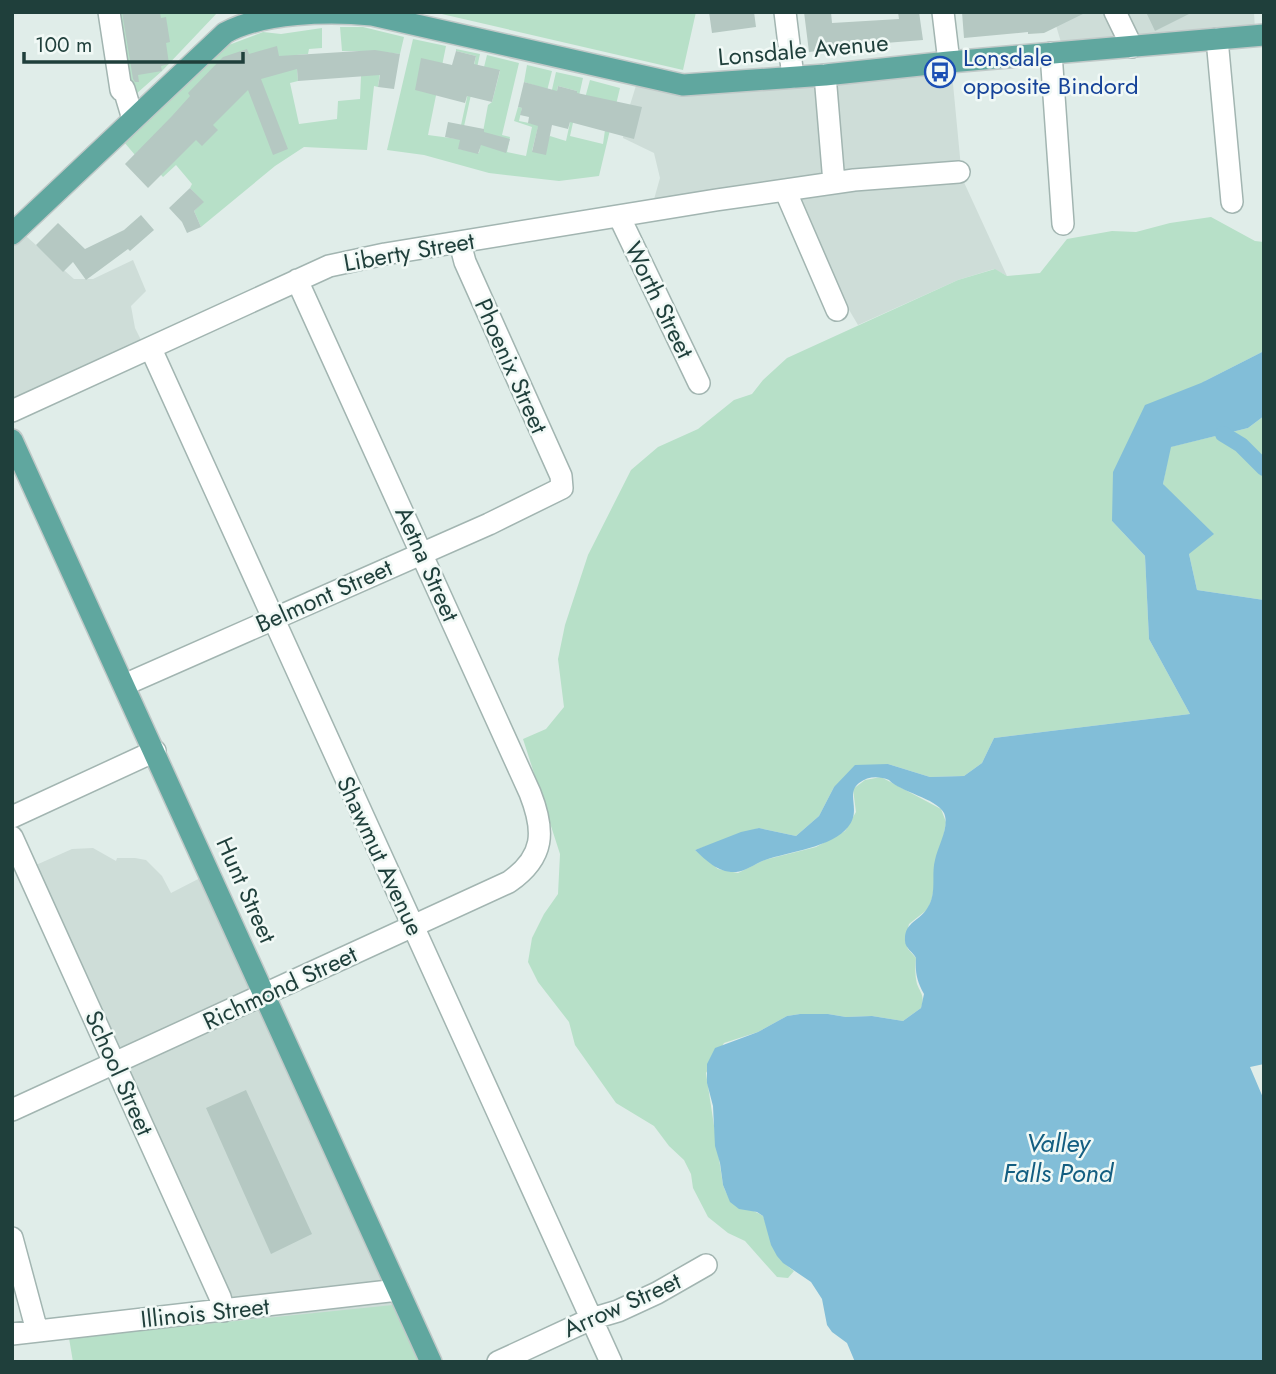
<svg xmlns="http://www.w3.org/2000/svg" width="1276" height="1374" viewBox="0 0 1276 1374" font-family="Jost,sans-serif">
  <rect width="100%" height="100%" fill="#e0ede9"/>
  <path fill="#ceddd8" d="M1052 12H1254L1255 30 1063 49Z
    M951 63 962 178 1007 276 994 269 958 280 858 325 780 193 651 210 660 178 654 153 623 138 625 121 639 76Z
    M17 228 74 279H93L133 260 146 291 131 306 135 328 143 344 12 404V232Z
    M93 848 116 861 117 858H135L146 860 162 876 171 893 206 875 428 1362H83L81 1326 219 1306 27 869 72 849Z"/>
  <path fill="#b7e0c8" d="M112 12H218L162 71 127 102Z
    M433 12H696L683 70Z
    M340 27H363L404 37 400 54 383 52 378 87 374 86 367 150 304 147 275 166 201 227 194 211 203 202 190 188 192 184 176 165 163 177 138 151 135 155 124 142 226 46 263 32 281 34 322 28V48L309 49 308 54 296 55 298 81 290 83 299 124 337 119 338 101 360 99 361 76 368 51H342Z
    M413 39 446 46 428 135 458 139 476 56 456 51V49L480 54 459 149 479 153 488 105 492 102 500 71 484 67 487 55 519 63 502 135 510 137 507 152 526 156 532 127 514 121 518 107 522 108 519 121 534 124 543 88 524 82 527 65 552 71 532 151 550 136 566 141 577 91 558 86 551 116H546L556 72 583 78 570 136 603 144 605 130 582 109 590 80 620 88 599 176 559 181 489 173 424 155 387 150Z
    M1211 217 1255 241 1264 242V351L1205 381 1112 521 1145 556 1149 639 1190 714 994 738 982 763 964 776 930 777 888 764 834 787 819 816 796 836 759 828 695 850 718 869 738 873 764 860 816 847 845 831 856 812 853 789 865 780 881 777 941 809 946 822 932 898 928 909 909 924 905 940 908 949 916 958C915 967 915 976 917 984 921 994 925 996 921 1008L903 1021 872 1016 846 1017 828 1014H800L787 1016 758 1032 724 1043 706 1073 723 1185C734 1215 742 1202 763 1216 773 1242 769 1253 794 1271L788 1278 777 1277 745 1241 728 1233 708 1217 693 1188 691 1174 684 1160 669 1146 654 1126 616 1103 575 1045 569 1022 538 982 528 962 532 938 544 914 558 894 560 854 523 739 546 729 564 707 558 659 565 625 588 555 631 470 658 447 698 429 734 400 752 394 763 380 787 358 958 280 995 269 1007 276 1040 273 1067 239 1112 231 1136 232 1170 223Z
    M1264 416V600L1197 590 1189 554 1163 484 1170 447 1248 428Z
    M393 1305 419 1362H73L69 1338Z"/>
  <path fill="#82bed8" d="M1264 351V416L1248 428 1171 447 1163 484 1214 534 1189 554 1197 590 1264 600V1064L1250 1067 1264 1100V1362H855L847 1343 832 1332 827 1325 822 1299 811 1282 783 1263 777 1256 771 1245 763 1216 757 1212 739 1209 730 1202 723 1185 720 1163 715 1146 713 1106 707 1083V1064L715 1048 758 1032 787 1016 800 1014H828L846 1017 872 1016 903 1021 921 1008 924 994C917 981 915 973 916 958 913 952 905 948 905 941 904 921 920 922 928 907 937 892 931 875 935 860 938 846 950 826 944 813 936 798 900 792 889 780 879 776 868 776 859 783 845 794 862 810 848 827 833 847 788 852 765 860 756 863 745 872 736 872 718 873 707 861 695 850L741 832 759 828 796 836 819 816 834 787 855 765 888 764 930 777 964 776 982 763 994 738 1190 714 1149 639 1145 556 1112 521 1113 472 1145 405 1201 383Z"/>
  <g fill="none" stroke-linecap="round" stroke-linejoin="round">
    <path stroke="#82bed8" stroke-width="16" d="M1223 434 1241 445 1264 468"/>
  </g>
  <path fill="#b5c8c2" d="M122 12H160L161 18 166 17 170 42 166 43 169 64 161 66 162 71 138 75 139 82H135L133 79Z
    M709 12H754L756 27 712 33Z
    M804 12H831L832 23 899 19 898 12H919L923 40 835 47V49L809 52Z
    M962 12H1087L1044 33 1028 34V32L964 38Z
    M1146 12H1193L1155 31Z
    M277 46 279 56 375 50 400 54 394 89 378 87 380 75 298 81 297 69 261 79 288 149 273 155 248 90 213 125 218 130 202 146 196 140 148 188 125 164 172 116 190 96 188 93 223 57 247 49 249 54Z
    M456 51 476 56 474 64 500 70 492 102 467 96 465 103 415 90 421 58 452 65Z
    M524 82 557 91 558 86 577 91V93L642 107 634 139 570 122 568 129 552 125 546 155 532 152 538 126 528 123 529 117 520 115 522 108 518 107Z
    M448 122 484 129V132L510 139 506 153 481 145 478 154 458 149 460 140 445 137Z
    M190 188 204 202 194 211 201 227 187 233 182 222 169 208Z
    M141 215 154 230 130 251 128 249 86 280 73 262 63 272 36 245 58 223 85 249 124 230Z
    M246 1090 312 1234 271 1254 206 1108Z"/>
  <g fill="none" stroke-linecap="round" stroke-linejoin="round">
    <g stroke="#a2b5b1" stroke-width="24">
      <path id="minor" d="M109 12 121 90 124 89 133 119
        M785 12 793 77
        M943 12 949 62
        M1115 12 1132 47
        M1217 39 1232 202
        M1051 53 1063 224
        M825 75 834 183
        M785 190 837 310
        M619 216 699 383
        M151 349 611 1362
        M12 411 329 266 385 254 716 200 854 180 959 172
        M124 685 489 524 562 488 561 476 465 262 460 243
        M12 817 155 751
        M12 837 220 1297 224 1311
        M12 1110 509 882C545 857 545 831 530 793L297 280
        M12 1238 37 1331
        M12 1334 398 1290
        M498 1362 591 1319 618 1311 657 1293 706 1265"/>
    </g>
    <g stroke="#c0c9c8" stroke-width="24">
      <path id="major" d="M12 234 225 33C263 12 329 11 372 15L683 85 825 75 949 62 1264 35
        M12 440 431 1362"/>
    </g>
    <use href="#minor" stroke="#fff" stroke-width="21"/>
    <use href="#major" stroke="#60a79f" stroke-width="21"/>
  </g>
  <defs>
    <g id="bus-ring" transform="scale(1.575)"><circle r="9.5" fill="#f1f9f6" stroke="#1a4fb4" stroke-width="1.5"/><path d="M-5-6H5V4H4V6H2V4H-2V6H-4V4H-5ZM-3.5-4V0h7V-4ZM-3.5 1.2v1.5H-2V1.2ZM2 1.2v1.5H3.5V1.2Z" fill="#1a4fb4"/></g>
  </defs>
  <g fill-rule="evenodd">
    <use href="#bus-ring" x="940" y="72"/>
  </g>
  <g text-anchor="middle" stroke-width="5" stroke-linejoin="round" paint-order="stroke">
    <g font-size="24" fill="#1f3f3b" stroke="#f1f9f6">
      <text transform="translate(803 50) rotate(-5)" y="8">Lonsdale Avenue</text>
      <text transform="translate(409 252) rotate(-10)" y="8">Liberty Street</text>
      <text transform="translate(659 300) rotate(64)" y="8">Worth Street</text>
      <text transform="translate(511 366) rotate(66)" y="8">Phoenix Street</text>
      <text transform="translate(427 564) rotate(66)" y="8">Aetna Street</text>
      <text transform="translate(324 596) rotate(-24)" y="8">Belmont Street</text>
      <text transform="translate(380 856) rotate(65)" y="8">Shawmut Avenue</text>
      <text transform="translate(246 890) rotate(66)" y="8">Hunt Street</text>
      <text transform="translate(280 988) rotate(-25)" y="8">Richmond Street</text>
      <text transform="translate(119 1073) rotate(66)" y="8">School Street</text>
      <text transform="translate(622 1305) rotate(-24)" y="8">Arrow Street</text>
      <text transform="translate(205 1313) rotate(-6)" y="8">Illinois Street</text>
    </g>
    <g font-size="24" fill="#164399" stroke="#f1f9f6" text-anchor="start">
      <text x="963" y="66">Lonsdale<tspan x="963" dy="28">opposite Bindord</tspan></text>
    </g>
    <g font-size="26" font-style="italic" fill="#135e81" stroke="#f1f9f6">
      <text x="1058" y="1152">Valley<tspan x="1058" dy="30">Falls Pond</tspan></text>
    </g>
  </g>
  <rect width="1276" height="1374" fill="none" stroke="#1f3f3b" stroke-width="28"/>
  <path d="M24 52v10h219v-10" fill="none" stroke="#1f3f3b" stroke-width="3.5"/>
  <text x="35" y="52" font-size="21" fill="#1f3f3b" stroke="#f1f9f6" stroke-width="5" paint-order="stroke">100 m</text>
</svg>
